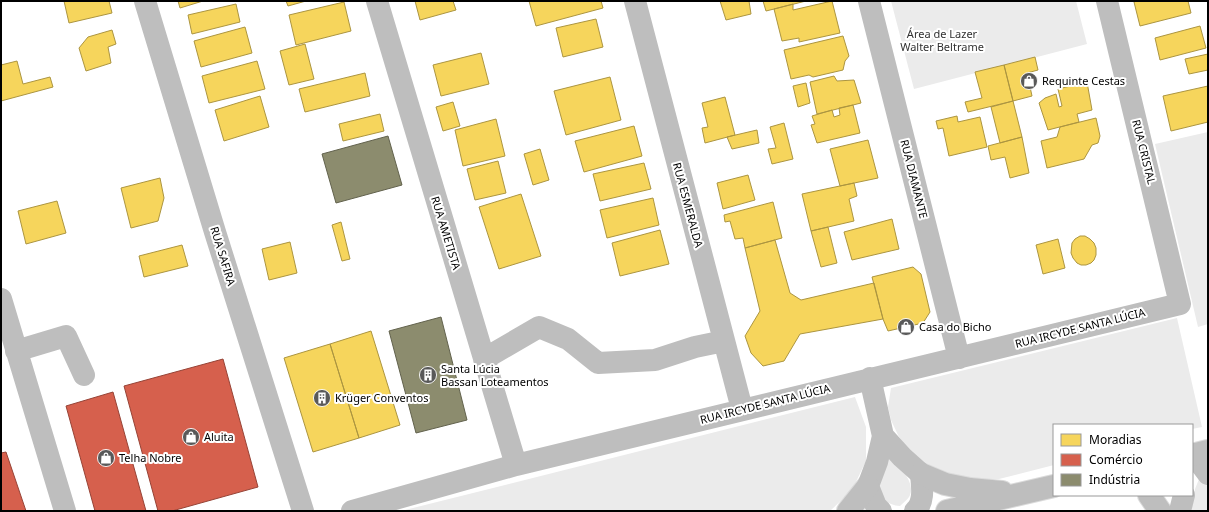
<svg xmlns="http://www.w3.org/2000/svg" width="1209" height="512" viewBox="0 0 1209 512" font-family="'Noto Sans',sans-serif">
  <rect width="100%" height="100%" fill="#fff"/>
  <path fill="#ebebeb" d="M891 1H1076L1087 44 914 89Z
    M1208 132V324L1198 327 1155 144Z
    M1177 318 1202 427 1192 429V425H1054V465L999 479 967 480 935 471 912 456 898 435 891 420 888 407 891 388Z
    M855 397 866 427V461L852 490 830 511H401Z
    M886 452C895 462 918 482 909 497 907 500 903 503 900 506 897 506 894 505 891 504 870 496 882 468 886 452Z
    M1199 479H1204L1208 488V511H1191L1195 489Z"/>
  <path fill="#f6d55c" stroke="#ac9540" d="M64 1H109L112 13 69 23Z
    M178 1H203L180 8Z
    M286 1H306L288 6Z
    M415 1H453L456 10 420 20Z
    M529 1H601L603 8 536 26Z
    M720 1H749L751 14 726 20Z
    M763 1H806L766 11Z
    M832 1 840 33 799 42V38L782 41 774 9 793 4V10Z
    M1137 1H1188L1191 13 1140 26 1134 2Z
    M344 2 351 31 296 45 289 15Z
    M236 4 240 22 192 34 188 15Z
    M596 19 603 47 563 57 556 28Z
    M1200 26 1206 48 1160 60 1155 38Z
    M245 27 252 53 201 67 194 41Z
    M112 30 116 44 108 47 111 63 86 71 79 48 88 37Z
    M843 36 849 56 845 61 843 70 813 77 809 75 791 79 784 50Z
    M305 44 314 79 289 85 280 51Z
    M481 53 489 84 441 96 433 65Z
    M1208 54V70L1189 74 1185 59Z
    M1035 57 1038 70 1027 73 1032 96 1013 101 1004 65Z
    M17 61 23 84 50 77 53 87 1 101V65Z
    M257 61 265 89 209 103 202 76Z
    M1004 65 1013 101 968 112 965 102 982 98 975 72Z
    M365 73 370 96 305 112 299 89Z
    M834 76 837 81 854 80 861 103 817 114 810 82Z
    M610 77 621 120 566 135 554 91Z
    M1087 82 1092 110 1077 114 1079 122 1048 130 1039 103 1045 98 1056 94 1059 107 1062 106 1058 89Z
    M806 83 810 103 798 107 793 86Z
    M1208 86V122L1171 131 1163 96Z
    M260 96 269 127 224 141 215 110Z
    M725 97 735 135 705 143 702 128 708 127 702 103Z
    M1013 101 1022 137 1000 143 991 107Z
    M453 102 460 126 443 131 436 107Z
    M853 105 860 133 817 143 811 125 815 124 812 116 832 110 834 117 840 115 839 108Z
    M380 114 384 131 343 141 339 124Z
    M957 116 958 122 980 117 987 147 949 156 943 128 938 129 936 121Z
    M1096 118 1100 136 1098 143 1092 145 1084 159 1047 168 1041 141 1057 137 1060 127Z
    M496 119 505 156 463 166 455 130Z
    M784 123 793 159 772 164 768 149 776 148 770 127Z
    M634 126 642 156 584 172 575 141Z
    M757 130 759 143 732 149 727 137Z
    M1022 137 1029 173 1010 178 1005 157 991 160 988 146Z
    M868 140 878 178 840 186 830 149Z
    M540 149 549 180 533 185 524 154Z
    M498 161 506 193 475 200 467 169Z
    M644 163 651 189 600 201 593 174Z
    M748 175 755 200 723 209 717 183Z
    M160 178 164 198 158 221 131 228 121 188Z
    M854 183 857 196 849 199 854 221 811 231 802 194Z
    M521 194 541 256 499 269 479 207Z
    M653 198 659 225 607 238 600 210Z
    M57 201 66 233 26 244 18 211Z
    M773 202 782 238 745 248 743 238 735 239 730 221 725 222 724 215Z
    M892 219 899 249 852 260 844 232Z
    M341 222 350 259 342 261 332 225Z
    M828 227 837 263 821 267 811 231Z
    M660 230 669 264 620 276 612 243Z
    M1080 236H1085L1090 239 1094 243 1096 248V255L1094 260 1091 263 1086 265H1081L1077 263 1073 258 1071 253 1072 243 1075 239Z
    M1058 239 1065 268 1043 274 1036 245Z
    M775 240 790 293 801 300 874 283 883 319 800 334 784 361 763 366 751 353 745 336 760 311 745 248Z
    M290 242 297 273 269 280 262 249Z
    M182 245 188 266 144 277 139 256Z
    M913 267 921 274 930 312 923 323 888 331 883 319 872 277Z
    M371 331 400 425 359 438 330 344Z
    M330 344 359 438 313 452 284 358Z"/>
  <path fill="#d6604d" stroke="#964336" d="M223 359 258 487 172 511H158L124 386Z
    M113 392 146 511H95L66 406Z
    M6 452 26 511H1V453Z"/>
  <path fill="#8c8c6e" stroke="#62624d" d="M388 136 402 185 336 203 322 154Z
    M441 317 467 420 416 433 389 331Z"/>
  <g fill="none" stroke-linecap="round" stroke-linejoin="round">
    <g stroke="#dbdbdb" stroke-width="24">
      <path id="highway" d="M1192 455 1208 451
        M921 474 945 484 970 489 1002 492
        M1149 495 1160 511
        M848 511 868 486
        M947 511 1054 486"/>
    </g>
    <path stroke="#bebebe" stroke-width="22" d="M145 1 215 232 303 511
      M377 1 516 465
      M635 1 742 409
      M869 1 959 358
      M1 299 65 511
      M16 351 66 336 84 375
      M484 359 539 327 568 339 598 363 655 360 695 347 724 341
      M870 378 883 436 877 462 868 486 876 506 881 511
      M883 436 902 457 921 474C922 486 925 502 915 511
      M1193 454 1208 474
      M352 511 516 465 1180 304 1107 1
      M1180 511 1184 495"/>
    <use href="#highway" stroke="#bebebe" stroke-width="22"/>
  </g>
  <defs>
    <g id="shop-disc" transform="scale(0.9)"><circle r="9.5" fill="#595959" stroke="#fff"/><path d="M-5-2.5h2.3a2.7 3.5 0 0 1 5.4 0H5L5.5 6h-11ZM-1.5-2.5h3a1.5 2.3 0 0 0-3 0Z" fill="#fff"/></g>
    <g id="building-disc" transform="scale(0.9)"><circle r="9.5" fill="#595959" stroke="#fff"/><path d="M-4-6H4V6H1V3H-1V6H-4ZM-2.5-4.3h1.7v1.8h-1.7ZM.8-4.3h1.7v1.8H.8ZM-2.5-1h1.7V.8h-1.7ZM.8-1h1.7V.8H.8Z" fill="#fff"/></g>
  </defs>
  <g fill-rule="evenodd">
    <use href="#shop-disc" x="1029" y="81"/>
    <use href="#shop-disc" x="906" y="327"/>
    <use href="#building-disc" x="428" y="375"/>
    <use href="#building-disc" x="322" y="398"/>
    <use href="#shop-disc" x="191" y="437"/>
    <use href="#shop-disc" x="106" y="458"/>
  </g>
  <g text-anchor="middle" stroke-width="4" stroke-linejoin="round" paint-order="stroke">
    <g font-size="11" fill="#313131" stroke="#fff">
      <text x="942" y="38">Área de Lazer<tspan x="942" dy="13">Walter Beltrame</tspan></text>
    </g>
    <g font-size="11" fill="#000" stroke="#fff" text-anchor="start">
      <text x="1042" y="85">Requinte Cestas</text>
      <text x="919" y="331">Casa do Bicho</text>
      <text x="441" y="373">Santa Lúcia<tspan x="441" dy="13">Bassan Loteamentos</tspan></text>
      <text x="335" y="402">Krüger Conventos</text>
      <text x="204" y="441">Aluita</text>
      <text x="119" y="462">Telha Nobre</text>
    </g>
    <g font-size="11" fill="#000" stroke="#fff">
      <text transform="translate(1144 152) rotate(76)" y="4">RUA CRISTAL</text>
      <text transform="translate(914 179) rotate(76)" y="4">RUA DIAMANTE</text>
      <text transform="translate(688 205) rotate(75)" y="4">RUA ESMERALDA</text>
      <text transform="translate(446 233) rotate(73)" y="4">RUA AMETISTA</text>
      <text transform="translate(223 256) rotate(73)" y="4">RUA SAFIRA</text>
      <text transform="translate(1080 328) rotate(-14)" y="4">RUA IRCYDE SANTA LÚCIA</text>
      <text transform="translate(765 404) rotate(-14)" y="4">RUA IRCYDE SANTA LÚCIA</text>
    </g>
  </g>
  <rect width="1209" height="512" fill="none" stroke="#000000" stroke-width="4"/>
  <rect x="1053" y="424" width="140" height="72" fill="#ffffff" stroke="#999999"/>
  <rect x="1061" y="434" width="20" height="12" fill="#f6d55c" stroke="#999999"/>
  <text x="1089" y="444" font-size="12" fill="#000000">Moradias</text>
  <rect x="1061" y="454" width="20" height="12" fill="#d6604d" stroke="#999999"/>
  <text x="1089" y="464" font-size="12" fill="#000000">Comércio</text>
  <rect x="1061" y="474" width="20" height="12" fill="#8c8c6e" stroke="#999999"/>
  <text x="1089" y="484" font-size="12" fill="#000000">Indústria</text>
</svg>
